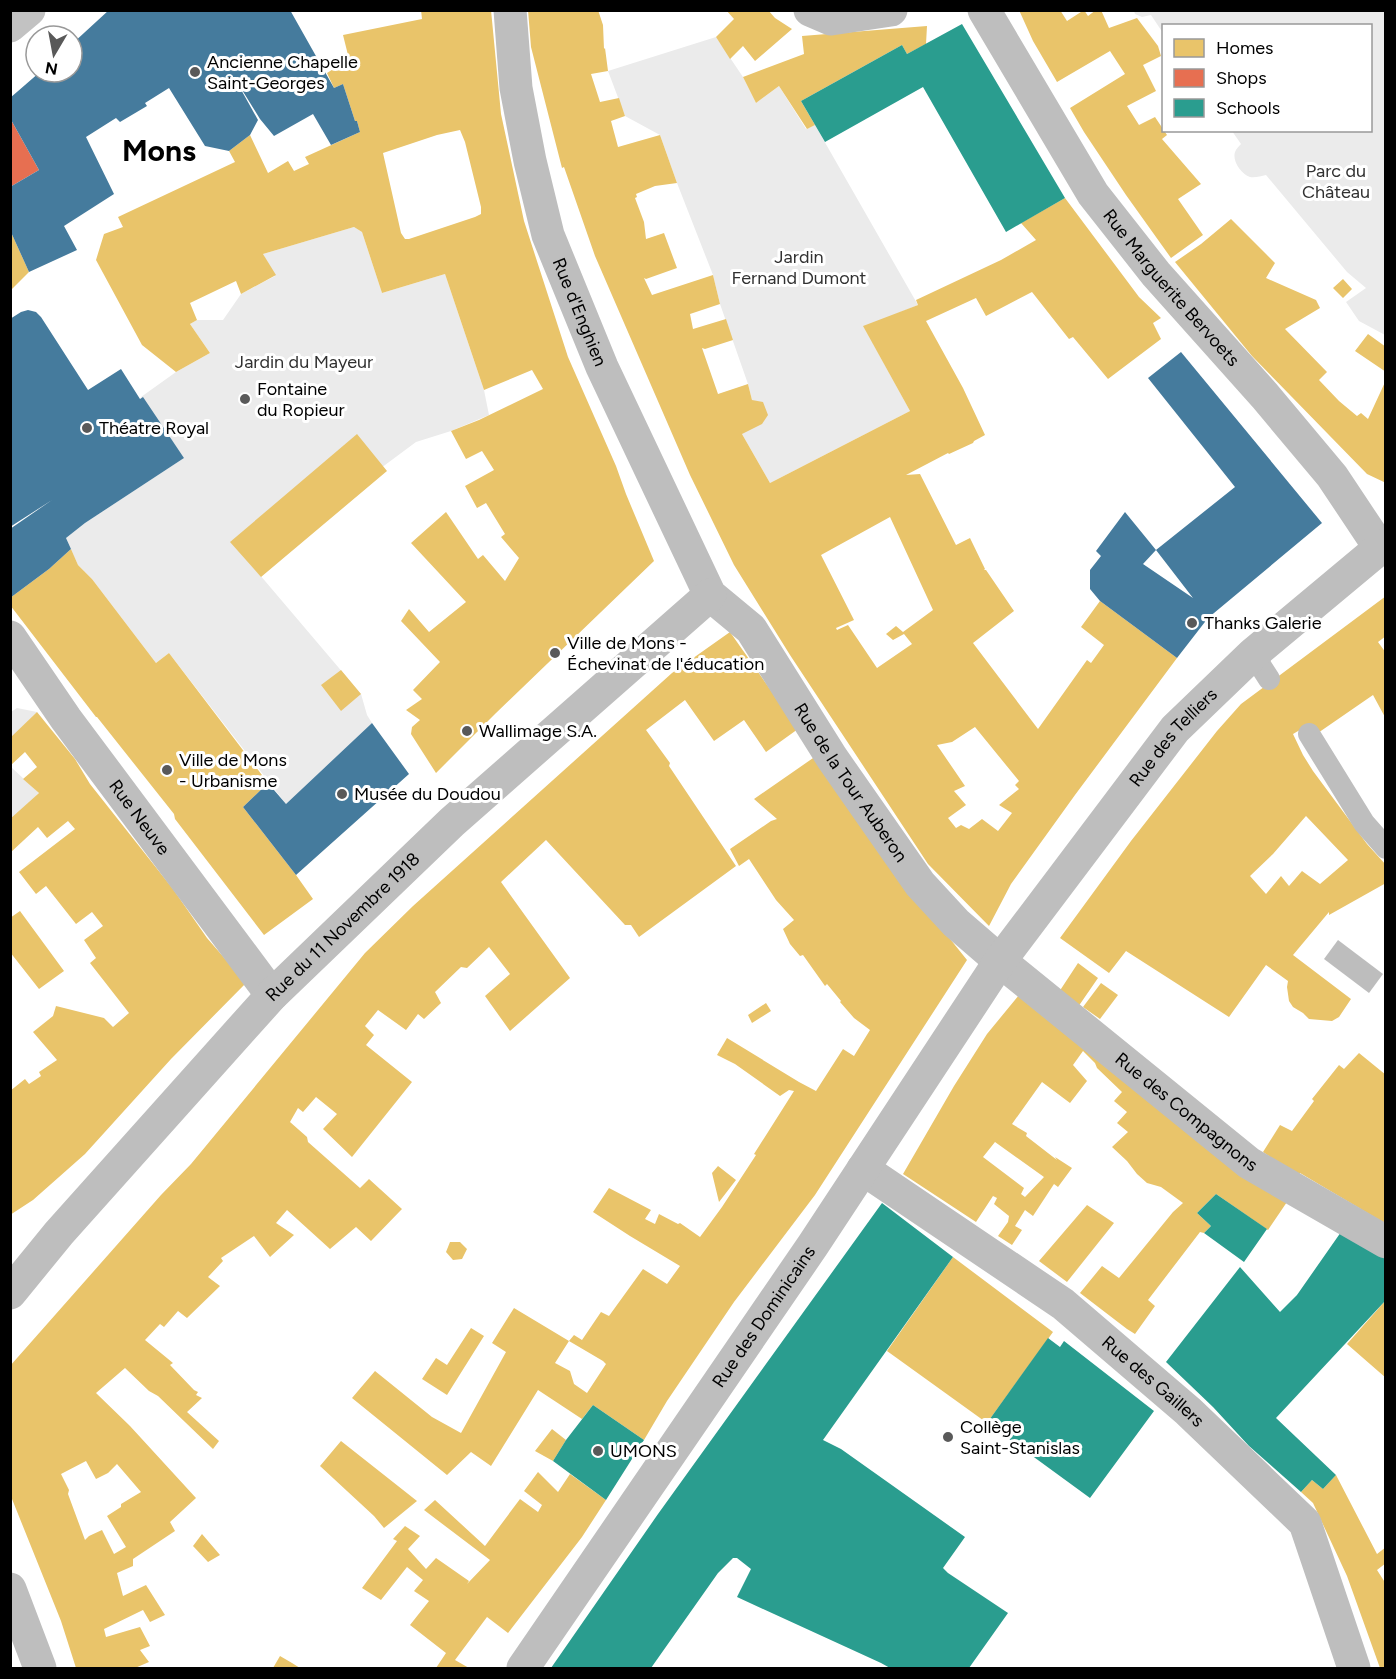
<svg xmlns="http://www.w3.org/2000/svg" width="1396" height="1679" viewBox="0 0 1396 1679" font-family="Figtree,sans-serif">
  <rect width="100%" height="100%" fill="#fff"/>
  <path fill="#ebebeb" d="M1134 11H1385V335L1359 321 1346 302 1366 288 1347 272 1266 175C1261 176 1255 178 1250 177 1241 174 1232 161 1235 152 1236 149 1239 146 1241 144L1232 131 1370 130V26H1164L1163 33 1151 15 1142 17 1135 14Z
    M716 37 743 77 756 103 779 86 806 129 815 125 918 305 864 327 910 411 770 483 742 434 752 400 748 384 720 304 713 275 677 183 660 135 625 116 608 71Z
    M354 227 362 232 382 293 445 274 484 390 489 415 451 431 416 442 381 468 231 541 361 694 367 715 372 723 286 804 169 653 156 663 92 579 78 565 66 538 85 523 184 458 141 397 176 372 210 353 190 324 197 320H223L241 294 275 276 263 254Z
    M17 708 37 712 11 738V712Z
    M11 767 39 793 11 819Z"/>
  <path fill="#bdbdbd" d="M1338 940 1383 974 1369 993 1324 959Z"/>
  <path fill="#e9c46a" fill-rule="evenodd" d="M421 10H491L501 114 524 221 568 357 616 466 626 494 654 561 496 713 436 773 411 734 412 727 420 720 406 710 422 699 413 690 440 662 401 621 409 609 429 632 466 602 411 543 446 512 478 559 483 555 505 581 519 558 501 537 505 534 486 503 477 508 465 486 494 470 482 451 466 459 451 431 479 420 543 389 532 370 484 390 445 274 382 293 362 232 354 227 263 254 276 275 241 294 236 281 190 303 197 320 190 324 210 353 176 372 142 345 96 260 104 234 123 227 118 217 235 162 229 151 250 135 268 173 288 161 294 171 309 164 305 157 360 132 357 121H355L343 84 334 88 327 73 349 59 343 35 422 19ZM460 130 465 142 481 207V214L475 217 409 239H405L401 233 383 153 437 135Z
    M528 10H598L603 25 604 49 605 48 608 71 591 74 600 102 619 98 625 116 611 121 618 147 660 135 677 183 655 186 636 194 637 197 635 198 644 222 646 239 664 233 677 268 646 279 644 278 652 295 713 275 720 304 690 314 693 329 726 319 733 340 705 349 702 348 718 394 748 384 752 400 763 402 768 415 762 424 742 434 770 483 910 411 863 326 918 305 916 300 1001 260 1036 240 1021 223 1065 198 1139 297 1161 318 1153 323 1161 339 1108 379 1073 337 1069 339 1032 292 986 316 976 298 926 321 963 388 985 435 974 441 973 443 949 454 948 453 906 475 920 474 956 545 970 538 985 569 984 570H986L1014 611 973 643 1038 729 1087 660 1091 663 1104 645 1081 627 1100 601 1177 658 1075 795 1011 884 989 926 928 864 790 655 734 565 690 475 595 256 564 167 562 168 531 47ZM890 517 933 610 903 632 896 626 886 634 893 640 904 634 912 644 877 668 848 625 837 630 836 628 854 620 821 555ZM975 727 1019 781 1015 785 1019 789 999 805 1012 813 998 831 982 819 969 829 961 825 956 828 948 818 966 805 954 791 965 786 937 745 952 742Z
    M726 10H768L775 18 792 29 755 61 743 46 730 59 716 37 734 19Z
    M1019 10H1060L1067 21 1084 10 1088 16 1096 10H1101L1109 28 1137 18 1158 46 1161 56 1143 65 1156 91 1127 106 1139 125 1155 117 1167 135 1162 139 1201 184 1178 199 1203 235 1171 258 1126 195 1084 132 1070 108 1125 74 1110 51 1057 82 1033 41Z
    M927 26 926 44 907 54 902 45 801 101 815 125 807 129 779 86 756 103 743 77 804 54 802 36Z
    M1231 219 1275 263 1266 278 1316 300 1320 308 1285 329 1327 372 1319 380 1339 401 1357 416 1361 413 1368 419 1386 380V483L1367 474 1252 356 1175 262 1201 244Z
    M10 230 29 272 10 291Z
    M1343 279 1352 289 1343 298 1333 288Z
    M1368 334 1386 347V372L1355 351Z
    M357 434 387 471 261 577 230 542Z
    M71 549 78 565 92 579 156 663 169 653 268 783 243 807 296 875 313 899 264 935 175 819 174 814 97 717H96L10 605V598L49 569Z
    M1386 596V636L1378 642 1386 653V719L1373 695 1315 735 1310 724 1293 734 1303 755 1313 771 1367 844 1386 865V883L1329 915V912L1293 955 1351 999 1339 1017 1332 1021 1309 1019 1303 1013 1293 1007 1289 1001 1287 987 1288 981 1266 965 1229 1017 1126 951 1109 973 1060 938 1131 841 1217 731 1241 704ZM1306 816 1348 860 1320 884 1302 871 1289 886 1281 876 1266 894 1250 876 1273 854Z
    M730 632 798 729 766 752 744 720 714 741 685 700 646 730 670 763 669 766 736 866 639 937 631 925H625L546 840 501 882 570 978 510 1031 485 996 510 974 489 947 467 968 461 967 435 992 441 1003 424 1019 418 1014 406 1030 378 1010 365 1026 364 1025 374 1035 366 1045 412 1082 352 1157 323 1129 337 1114 316 1097 303 1112 298 1108 290 1122 307 1137 308 1142 360 1188 369 1179 402 1209 371 1241 356 1227 330 1249 287 1210 276 1223 294 1235 270 1257 254 1236 221 1258 223 1261 208 1277 220 1286 187 1318 178 1311 164 1327 160 1324 145 1340 173 1363 170 1365 194 1390 198 1392 196 1395 202 1398 187 1412 219 1441 213 1449 158 1396 149 1391 125 1368 96 1393 130 1426 196 1498 170 1522 175 1531 133 1559V1566L117 1573 123 1596 146 1585 165 1615 150 1622 143 1610 104 1629 106 1637 140 1627 150 1646 140 1650 149 1662 135 1668H76L61 1621 10 1494V1366L161 1195 191 1164 365 953 413 906 672 673ZM86 1461 96 1479 108 1473 117 1464 141 1492 121 1504V1507L107 1516 126 1547 114 1554 102 1530 89 1536 85 1540 68 1494 69 1490 61 1474Z
    M341 670 361 694 341 711 321 685Z
    M37 712 75 759 90 784 173 889 207 938 246 983 171 1059 85 1154 33 1200 10 1215V1091L25 1079 29 1084 41 1076 39 1072 57 1060 33 1032 53 1016 56 1006 104 1018 113 1027 129 1013 90 963 96 958 84 940 103 926 92 912 76 924 46 886 36 894 19 872 75 829 68 821 47 838 38 827 10 853V819L39 793 23 779 37 767 25 752 10 766V738Z
    M816 756 922 904 967 960 815 1195 734 1302 667 1401 644 1440 593 1405 582 1419 538 1390 491 1466 471 1452 447 1475 352 1398 375 1371 432 1417 461 1433 506 1352 492 1343 514 1308 569 1341 555 1363 570 1371 574 1384 587 1393 606 1364 603 1361 569 1341 574 1335 582 1340 601 1312 609 1316 643 1269 667 1284 680 1266 630 1236 593 1212 609 1188 651 1210 645 1219 655 1224 659 1214 678 1224 680 1223 700 1237 722 1207 756 1155 754 1154 794 1091 789 1090 780 1096 735 1064 717 1055 727 1038 799 1082 816 1091 843 1049 854 1056 870 1030 854 1018 840 1002 841 1001 827 984 825 986 803 955 800 956 790 944 783 929 794 920 776 900 749 859 739 866 730 849 771 821 777 819 754 799Z
    M20 911 64 971 39 989 10 952V918Z
    M1078 963 1098 978 1078 1007 1059 992Z
    M1101 983 1118 995 1100 1019 1083 1007Z
    M1028 984 1289 1199 1268 1230 1216 1194 1197 1213 1211 1226 1204 1233 1200 1232 1148 1300 1155 1306 1135 1334 1127 1329 1080 1293 1102 1266 1119 1278 1173 1212 1183 1203 1161 1187 1147 1183 1137 1174 1127 1161 1112 1147 1128 1132 1117 1123 1127 1112 1114 1101 1122 1092 1097 1068 1095 1063 1083 1051 1073 1065 1087 1081 1070 1103 1042 1082 1012 1124 1027 1133 1026 1136 1057 1160 1055 1157 1072 1168 1058 1187 1054 1184 1033 1216 1025 1210 1015 1226 1022 1230 1012 1245 998 1236 1008 1222 1009 1216 994 1204 997 1198 993 1196 976 1222 903 1174 954 1086 987 1034ZM995 1142 1044 1177 1025 1197 1021 1194 1024 1188 983 1157Z
    M766 1003 771 1011 752 1023 748 1015Z
    M1359 1053 1386 1075V1224L1300 1173 1298 1176 1263 1152 1280 1125 1292 1131 1314 1101 1312 1099 1339 1065 1344 1069Z
    M718 1166 736 1180 719 1202 712 1173Z
    M1087 1205 1114 1223 1067 1282 1039 1261Z
    M450 1242H460L467 1249 462 1259 453 1260 446 1252Z
    M953 1257 1053 1332 987 1423 887 1351Z
    M1386 1300V1378L1347 1344Z
    M471 1328 484 1336 447 1395 422 1379 436 1358 447 1365Z
    M552 1429 566 1440 553 1461 535 1451Z
    M341 1441 417 1501 384 1528 374 1516 320 1466Z
    M538 1472 558 1492 570 1474 606 1500 582 1537 508 1633 487 1617 455 1660 469 1668H436L446 1653 410 1625 429 1601 414 1591 423 1580 407 1567 381 1600 362 1588 397 1541 393 1539 405 1526 420 1536 408 1549 426 1569 436 1558 469 1581 467 1584 490 1560 424 1510 435 1500 485 1546 520 1499 538 1512 542 1505 524 1491Z
    M1336 1475 1377 1554 1386 1547V1563L1377 1570 1386 1584V1668H1380L1347 1576 1313 1503 1301 1492 1312 1480 1323 1489Z
    M202 1534 220 1555 208 1562 193 1546Z
    M280 1656 292 1663 300 1668H273Z"/>
  <path fill="#e76f51" d="M10 118 39 170 10 187Z"/>
  <path fill="#2a9d8f" d="M962 24 1065 198 1006 232 923 87 825 142 801 101 902 45 907 54Z
    M1216 1194 1267 1229 1244 1262 1204 1233 1211 1226 1197 1213Z
    M882 1203 953 1257 823 1440 841 1449 965 1537 943 1568 948 1573 1008 1613 969 1668H890L881 1663 737 1597 751 1569 737 1558H733L718 1573 651 1668H551L658 1514Z
    M1341 1232 1386 1259V1300L1276 1418 1336 1475 1323 1489 1312 1480 1301 1492 1249 1446 1213 1407 1166 1362 1240 1267 1280 1312 1297 1295Z
    M1048 1338 1060 1347 1064 1341 1154 1411 1090 1498 987 1423Z
    M593 1405 644 1440 606 1500 553 1461 566 1440Z"/>
  <path fill="#457b9d" d="M109 10H290L334 88 343 84 355 121H357L360 132 331 145 313 114 274 136 260 119 234 77 258 120 250 135 229 151 205 146 169 88 145 103 147 106 120 122 116 118 86 137 114 194 64 226 77 250 29 272 10 230V187L39 170 10 118V98L40 72H72V44Z
    M28 310 36 312 41 317 88 390 121 369 140 399 143 397 184 458 85 523 66 538 71 549 49 569 10 598V529L52 500 10 527V319L21 312Z
    M1181 352 1322 523 1208 618 1177 658 1100 601 1090 589V570L1101 556 1096 551 1125 512 1156 550 1143 564 1193 598 1156 550 1235 487 1148 378Z
    M372 723 409 774 296 875 243 807 268 783 286 804Z"/>
  <g fill="none" stroke-linecap="round" stroke-linejoin="round">
    <path stroke="#bebebe" stroke-width="22" d="M1253 654 1269 679
      M1309 734 1364 823 1386 848"/>
    <g stroke="#bebebe" stroke-width="33">
      <path id="s1" d="M510 10 516 88 530 161 548 235 602 367 710 595 751 629 832 758 920 884 956 923 1000 961 1249 1163 1386 1242"/>
      <path d="M810 10 831 19 891 10"/>
      <path id="s2" d="M984 10 1093 194 1156 274 1265 396 1332 476 1380 548"/>
      <path id="s3" d="M10 637 66 719 272 995"/>
      <path id="s4" d="M863 1169 1063 1304 1188 1411 1305 1523 1354 1668"/>
      <path id="s5" d="M10 1293 59 1233 272 995 452 822 710 595"/>
      <path d="M10 1589 40 1668"/>
      <path id="s6" d="M523 1668 813 1245 1000 961 1175 729 1253 654 1380 548 1386 545"/>
    </g>
    <path stroke="#c2c2c2" stroke-width="33" d="M10 26 29 10"/>
  </g>
  <g fill="#595959" stroke="#fff" stroke-width="2">
    <circle cx="195" cy="72" r="6"/>
    <circle cx="245" cy="399" r="6"/>
    <circle cx="87" cy="428" r="6"/>
    <circle cx="1192" cy="623" r="6"/>
    <circle cx="555" cy="653" r="6"/>
    <circle cx="467" cy="731" r="6"/>
    <circle cx="167" cy="770" r="6"/>
    <circle cx="342" cy="794" r="6"/>
    <circle cx="948" cy="1437" r="6"/>
    <circle cx="598" cy="1451" r="6"/>
  </g>
  <g text-anchor="middle" stroke-width="6" stroke-linejoin="round" paint-order="stroke">
    <g font-size="18" fill="#000" stroke="#fff" text-anchor="start">
      <text x="207" y="68">Ancienne Chapelle<tspan x="207" dy="21">Saint-Georges</tspan></text>
      <text x="257" y="395">Fontaine<tspan x="257" dy="21">du Ropieur</tspan></text>
      <text x="99" y="434">Théatre Royal</text>
      <text x="1204" y="629">Thanks Galerie</text>
      <text x="567" y="649">Ville de Mons -<tspan x="567" dy="21">Échevinat de l'éducation</tspan></text>
      <text x="479" y="737">Wallimage S.A.</text>
      <text x="179" y="766">Ville de Mons<tspan x="179" dy="21">- Urbanisme</tspan></text>
      <text x="354" y="800">Musée du Doudou</text>
      <text x="960" y="1433">Collège<tspan x="960" dy="21">Saint-Stanislas</tspan></text>
      <text x="610" y="1457">UMONS</text>
    </g>
    <g font-size="18" fill="#313131" stroke="#fff">
      <text x="1336" y="177">Parc du<tspan x="1336" dy="21">Château</tspan></text>
      <text x="799" y="263">Jardin<tspan x="799" dy="21">Fernand Dumont</tspan></text>
      <text x="304" y="368">Jardin du Mayeur</text>
    </g>
    <g font-size="18" fill="#000" stroke="#fff">
      <text dy="6" stroke="none"><textPath href="#s2" startOffset="336">Rue Marguerite Bervoets</textPath></text>
      <text dy="6" stroke="none"><textPath href="#s1" startOffset="312">Rue d'Enghien</textPath></text>
      <text dy="6" stroke="none"><textPath href="#s6" startOffset="1136">Rue des Telliers</textPath></text>
      <text dy="6" stroke="none"><textPath href="#s1" startOffset="860">Rue de la Tour Auberon</textPath></text>
      <text dy="6" stroke="none"><textPath href="#s3" startOffset="222">Rue Neuve</textPath></text>
      <text dy="6" stroke="none"><textPath href="#s5" startOffset="495">Rue du 11 Novembre 1918</textPath></text>
      <text dy="6" stroke="none"><textPath href="#s1" startOffset="1334">Rue des Compagnons</textPath></text>
      <text dy="6" stroke="none"><textPath href="#s6" startOffset="426">Rue des Dominicains</textPath></text>
      <text dy="6" stroke="none"><textPath href="#s4" startOffset="360">Rue des Gaillers</textPath></text>
    </g>
    <g font-size="30" font-weight="bold" fill="#000" stroke="#fff">
      <text x="159" y="161">Mons</text>
    </g>
  </g>
  <rect width="1396" height="1679" fill="none" stroke="#000000" stroke-width="24"/>
  <rect x="1162" y="24" width="210" height="108" fill="#ffffff" stroke="#999999" stroke-width="1.5"/>
  <rect x="1174" y="39" width="30" height="18" fill="#e9c46a" stroke="#999999" stroke-width="1.5"/>
  <text x="1216" y="54" font-size="18" fill="#000000">Homes</text>
  <rect x="1174" y="69" width="30" height="18" fill="#e76f51" stroke="#999999" stroke-width="1.5"/>
  <text x="1216" y="84" font-size="18" fill="#000000">Shops</text>
  <rect x="1174" y="99" width="30" height="18" fill="#2a9d8f" stroke="#999999" stroke-width="1.5"/>
  <text x="1216" y="114" font-size="18" fill="#000000">Schools</text>
  <g transform="translate(54 54) rotate(190)"><circle r="28" fill="#ffffff" stroke="#999999" stroke-width="1.5"/>
  <path d="M0-4.5L10 22L0 15L-10 22Z" fill="#595959"/>
  <text y="-9" font-size="16" font-weight="bold" text-anchor="middle" fill="#000000">N</text>
  </g>
</svg>
